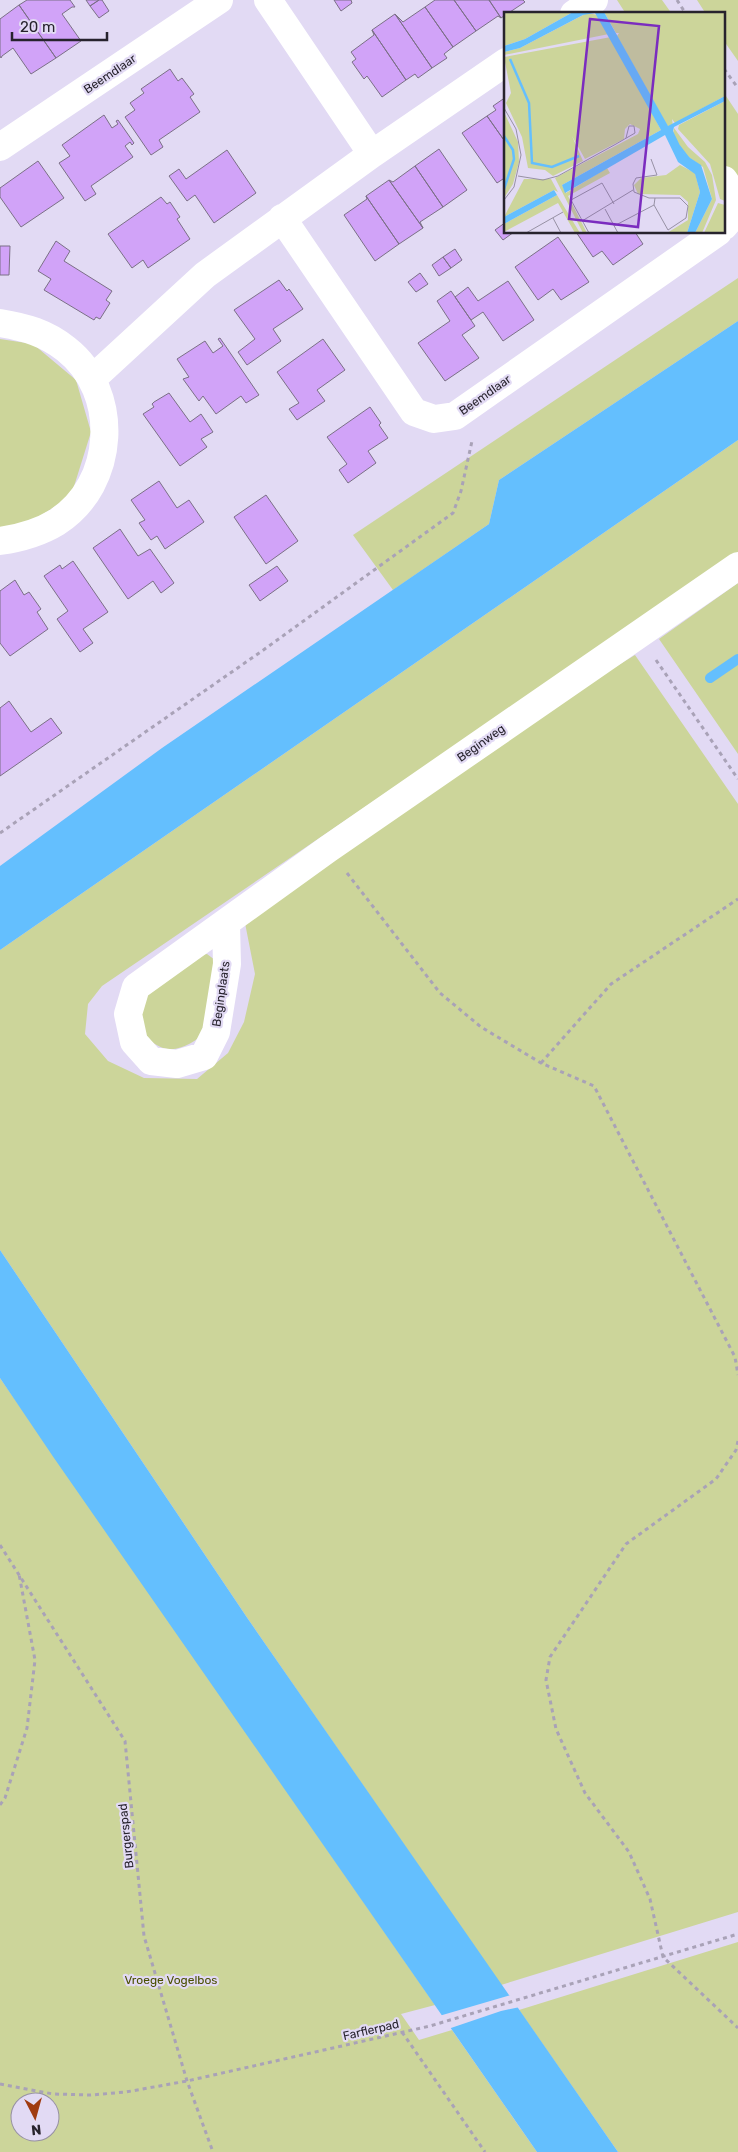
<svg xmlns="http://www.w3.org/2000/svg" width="738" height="2152" viewBox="0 0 738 2152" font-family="Rubik,sans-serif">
  <rect width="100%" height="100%" fill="#e2daf4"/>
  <path fill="#ccd59a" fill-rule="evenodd" d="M617 0H662L672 14H626Z
    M697 0H738V61L724 41V14H706Z
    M724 93 738 114V184L724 163Z
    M738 278V321L499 480 489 524 393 590 353 535Z
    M0 339 33 344 76 380 91 432 71 496 28 524 0 528Z
    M738 440V553L102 986 88 1004 85 1034 108 1061 144 1078 197 1079 228 1053 244 1022 255 974 244 918 597 678 635 655 738 804V1912L501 1985 248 1619 0 1250V950Z
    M738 583V754L659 639Z
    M207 954 215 960 208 1031C190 1045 169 1060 148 1038 143 1033 141 1022 138 1016L149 990 200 955Z
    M0 1378 435 2005 401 2014 419 2040 452 2030 537 2152H0ZM20 2102H50V2132H20Z
    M738 1942V2152H618L519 2010Z"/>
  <path fill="#64bffe" d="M738 321V440L0 950V866L162 748 489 524 499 480Z
    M0 1250 248 1619 618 2152H537L54 1458 0 1378Z"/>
  <path fill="#e2daf4" d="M511 1995 520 2007 501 2011 448 2029 439 2016Z"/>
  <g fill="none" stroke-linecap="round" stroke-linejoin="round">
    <path stroke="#64bffe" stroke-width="10" d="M710 678 738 659"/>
  </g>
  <path fill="#d1a3f8" stroke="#7b7086" d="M27 0H70L75 7H72L62 14 81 41 56 58 19 5Z
    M86 0H99L90 6Z
    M99 0H102L109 11 99 18 90 6Z
    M334 0H351L352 3 341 11Z
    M435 0H454L476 31 453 47 425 7Z
    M454 0H489L501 18 498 16 476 31Z
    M489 0H523L525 2 501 18Z
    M19 5 56 58 31 74 13 48 2 56 1 58 0 56V19Z
    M425 7 453 47 444 54 447 58 432 68 395 14 403 22Z
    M395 14 432 68 418 78 415 74 406 80 372 30Z
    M372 30 406 80 382 97 367 76 364 79 352 62 356 59 351 52 374 35Z
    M170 69 178 81 182 78 194 94 190 97 200 112 159 140 163 147 151 155 125 117 135 110 130 103 144 93 141 89Z
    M506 97V143L487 116 496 110 493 106Z
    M104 115 112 128 118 124 116 121 118 120 134 143 132 145 130 142 125 146 133 157 91 186 96 194 85 201 59 163 70 156 62 145Z
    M487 116 506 143V177L497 183 462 133Z
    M439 149 467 190 443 207 415 166Z
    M227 150 256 193 214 223 195 195 187 201 169 176 179 169 186 179Z
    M38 161 64 198 21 227 0 197V188Z
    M415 166 443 207 420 222 423 228 389 180 393 182Z
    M389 180 423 228 399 244 366 196Z
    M366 196 399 244 375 261 344 215 367 199Z
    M161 197 167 204 170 202 180 217 177 219 190 239 148 268 143 260 132 268 108 234Z
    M506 222V232H514L503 240 495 230Z
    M576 232H635L643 244 613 265 602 251 593 257Z
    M558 237 589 282 561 300 553 289 538 300 515 267Z
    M56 241 70 251 64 261 112 291 106 300 110 303 100 319 96 317 94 320 44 290 51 279 38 271Z
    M0 246H10L9 275H0Z
    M455 249 462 260 451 268 443 257Z
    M443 257 451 268 439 276 432 265Z
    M420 273 428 284 416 292 408 282Z
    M279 280 287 291 289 289 303 309 273 329 281 341 247 365 238 352 255 339 234 310Z
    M508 281 534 320 503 341 483 312 471 320 455 297 468 287 478 301Z
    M451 291 475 326 462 335 479 358 445 381 418 343 450 321 437 301Z
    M220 338 259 395 246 403 241 396 216 414 203 396 199 401 183 379 189 377 177 359 205 341 213 353 223 346 218 339Z
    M323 339 345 370 317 390 325 401 297 420 289 409 299 403 277 372Z
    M169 393 190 422 201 414 213 432 201 439 207 447 180 466 143 414 154 407 152 404 154 402Z
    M370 407 381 423 379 425 388 438 368 451 376 463 348 483 339 470 347 464 327 437Z
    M159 481 177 508 189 500 204 522 165 549 157 536 151 540 139 523 145 520 131 500Z
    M266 495 298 541 266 564 234 517Z
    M120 529 138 556 150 549 174 583 161 593 153 581 128 599 93 548Z
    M73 561 108 612 83 629 93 643 80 652 57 619 68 611 44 576 60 565 62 569Z
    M277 566 288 581 260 601 249 585Z
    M15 580 24 595 29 592 41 609 37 612 48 629 10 656 0 643V591Z
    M9 701 31 732 51 718 62 733 0 776V708Z"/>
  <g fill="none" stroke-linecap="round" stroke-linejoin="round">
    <path stroke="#a9a2b7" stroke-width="3" stroke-dasharray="4 4" stroke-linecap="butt" d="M677 0 686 14
      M724 69 738 88
      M656 660 738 779
      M0 833 262 651 453 513 461 491 472 441
      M347 873 440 993 481 1027 541 1063 594 1086 735 1357 738 1375
      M541 1063 611 984 738 899
      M738 1441 736 1450 716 1479 626 1544 550 1657 546 1680 556 1729 585 1793 629 1852 650 1899 663 1957 738 2028
      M0 1545 125 1741 144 1936 187 2081 213 2152
      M0 1805 5 1798 27 1728 35 1660 19 1574
      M402 2032 485 2152
      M0 2084 53 2094 91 2095 126 2092 187 2081 430 2026 738 1934"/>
    <path stroke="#fff" stroke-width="28" d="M268 0 372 154
      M574 14 594 0
      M0 147 219 0
      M724 180 730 189 738 210 724 226
      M282 218 414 412 434 419 455 416 718 232
      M0 323C25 327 46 333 66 349 121 392 116 484 57 522 39 533 21 538 0 541
      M92 379 205 275 372 154 506 62
      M226 924 227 964 216 1032 204 1056 177 1064 151 1061 134 1042 128 1014 136 987 328 849 738 566"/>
  </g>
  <g text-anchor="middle" stroke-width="4.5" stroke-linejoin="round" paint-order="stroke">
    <g font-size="12" fill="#27232d" stroke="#e2daf4">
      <text transform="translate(110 74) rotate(-34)" y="4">Beemdlaar</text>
      <text transform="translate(485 395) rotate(-35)" y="4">Beemdlaar</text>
      <text transform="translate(481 743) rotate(-35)" y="4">Beginweg</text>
      <text transform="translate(221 994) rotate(-82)" y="4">Beginplaats</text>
      <text transform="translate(126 1836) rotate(-96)" y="4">Burgerspad</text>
      <text transform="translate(371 2030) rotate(-13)" y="4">Farflerpad</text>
    </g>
    <g font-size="12" fill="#494f00" stroke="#e2daf4">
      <text x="171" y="1984">Vroege Vogelbos</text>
    </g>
  </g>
  <g transform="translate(504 12)">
    <rect width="221" height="221" fill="#e2daf4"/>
    <path d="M0 0H69L21 27 0 34ZM100 0H221V84L171 111 168 107 169 114 164 115 113 24 115 21H112ZM83 1 94 3 105 22 0 43V40L16 36ZM107 25 157 118 58 173 62 181 103 156 106 161 64 184 83 221H79L51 166 134 122 136 117 126 112 121 117 120 127 81 147 68 124 79 149 49 164 41 158 24 156 18 125 2 91 7 81 0 45ZM221 89V189L216 187 206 152 174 117 175 113ZM0 100 14 130 15 150 9 172 0 186ZM170 116 184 135 201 150 208 163 212 188 198 221H191L208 187 199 155 180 142 169 122ZM176 153 191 161 196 180 183 221H163L184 208V190L176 183 134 182 130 173 137 166 162 163ZM20 167H47L54 180 50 178 0 205ZM53 183 76 221H71L54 191 0 220V212ZM214 191 221 193V221H200Z" fill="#ccd59a"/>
    <path d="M69 0H100L164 114 221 84V89L170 115 169 119 180 142 197 153 208 187 191 221H183L196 180 191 162 174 150 161 123 61 181 58 173 157 118 91 1 79 3 16 36 0 40V34L21 27ZM50 178 53 183 0 212V205Z" fill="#64bffe"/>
    <path fill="none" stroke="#64bffe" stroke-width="2.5" d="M6 47 25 91 28 151 48 155 75 144M0 124 9 138 10 147 0 177M175 134 185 147"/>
    <path fill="none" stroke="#9791a4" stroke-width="1" d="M0 96 12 117 17 143 10 175 0 188M147 147 153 163 132 166 129 172 130 180 145 186H176L184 194 182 206 164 218 150 193 151 186M14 164 39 168 54 164 112 132 131 121 130 114H125L122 126M101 197 114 221M49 206 57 221M78 209 129 178M110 214 150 193M22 221 59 200M85 221 67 188 98 171 110 192"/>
    <path fill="#7b2cbf" fill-opacity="0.15" stroke="#7b2cbf" stroke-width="2.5" d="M86 7 155 14 134 215 65 207Z"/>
    <rect width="221" height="221" fill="none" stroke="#27232d" stroke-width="2.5"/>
  </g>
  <g transform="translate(35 2117) rotate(174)"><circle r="24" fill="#e2daf4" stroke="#9791a4"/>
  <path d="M0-4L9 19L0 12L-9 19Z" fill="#a03b10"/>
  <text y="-8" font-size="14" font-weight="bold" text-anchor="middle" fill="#27232d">N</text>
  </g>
  <path d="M12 32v8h95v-8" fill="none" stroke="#27232d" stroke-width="2.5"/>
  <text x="20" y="32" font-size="15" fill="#27232d" stroke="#e2daf4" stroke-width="4" paint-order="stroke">20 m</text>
</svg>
